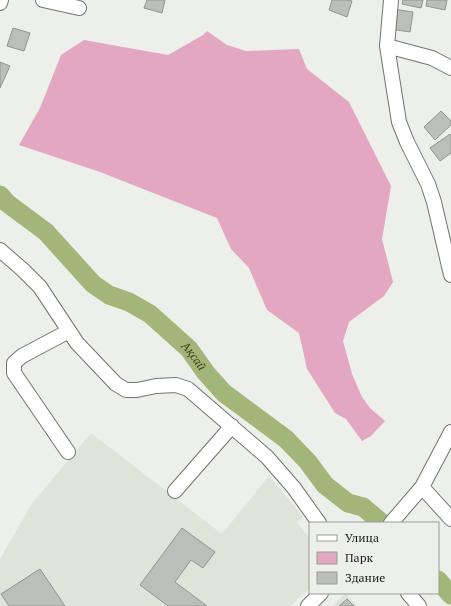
<svg xmlns="http://www.w3.org/2000/svg" width="451" height="606" viewBox="0 0 451 606" font-family="'PT Serif',serif">
  <rect width="100%" height="100%" fill="#edefea"/>
  <path fill="#dfe3d8" d="M91 433 222 534 269 476 303 517 297 522 310 539V588L290 606H0V559L31 505Z
    M346 593 357 606H332Z"/>
  <path fill="#e3a7c2" d="M207 31 227 45 246 51 299 49 307 69 349 102 391 186 382 239 393 282 384 296 349 322 343 341 352 374 362 397 370 408 385 421 371 436 362 441 346 419 335 413 307 369 299 333 267 310 249 268 231 249 217 218 100 172 19 145 40 108 61 55 84 40 168 55 203 35Z"/>
  <g fill="none" stroke-linecap="round" stroke-linejoin="round">
    <g stroke="#a2b679" stroke-width="19">
      <path id="s1" d="M0 195 7 203 46 232 93 284 109 295 129 302 150 314 189 349 206 373 224 393 286 439 308 462 325 485 348 503 363 507 382 523"/>
      <path d="M438 580 451 595"/>
    </g>
  </g>
  <path fill="#bcbeb9" stroke="#92948f" d="M147 0H165L162 13 144 8Z
    M332 0H348L352 1 347 17 329 10Z
    M403 0H423L421 8 402 4Z
    M427 0H447L445 10 426 6Z
    M393 9 413 12 410 32 390 29Z
    M13 28 30 33 24 51 7 46Z
    M0 62 10 66 0 88Z
    M441 111 451 121V125L435 140 424 127Z
    M450 134 451 135V153L440 161 430 148Z
    M182 528 215 552 203 568 191 560 175 582 207 606H168L140 585Z
    M40 569 65 606H9L1 594Z
    M347 599 354 606H339Z"/>
  <g fill="none" stroke-linecap="round" stroke-linejoin="round">
    <g stroke="#727470" stroke-width="16">
      <path id="minor" d="M43 0 79 8
        M391 0 387 46 399 122 407 142 428 184 434 202 451 275
        M0 3 1 0
        M387 46 432 58 451 68
        M0 250 23 270 40 287 77 343 116 384 126 390H137L156 386 176 385 188 389 267 457 294 488 319 523
        M68 452 14 373V363L22 356 69 331
        M422 487 451 519
        M175 491 232 426
        M391 523 422 487 451 432
        M408 593 419 606
        M308 606 321 593"/>
    </g>
    <use href="#minor" stroke="#fff" stroke-width="14"/>
  </g>
  <g text-anchor="middle" stroke-width="4" stroke-linejoin="round" paint-order="stroke">
    <g font-size="12" font-style="italic" fill="#354114" stroke="#edefea">
      <text dy="4" stroke="none"><textPath href="#s1" startOffset="255">Ақсай</textPath></text>
    </g>
  </g>
  <rect x="309" y="522" width="130" height="72" fill="#edefea" stroke="#9a9b97"/>
  <rect x="317" y="535" width="20" height="6" fill="#ffffff" stroke="#9a9b97"/>
  <text x="345" y="542" font-size="12" fill="#1d1d1b">Улица</text>
  <rect x="317" y="552" width="20" height="12" fill="#e3a7c2" stroke="#9a9b97"/>
  <text x="345" y="562" font-size="12" fill="#1d1d1b">Парк</text>
  <rect x="317" y="572" width="20" height="12" fill="#bcbeb9" stroke="#9a9b97"/>
  <text x="345" y="582" font-size="12" fill="#1d1d1b">Здание</text>
</svg>
